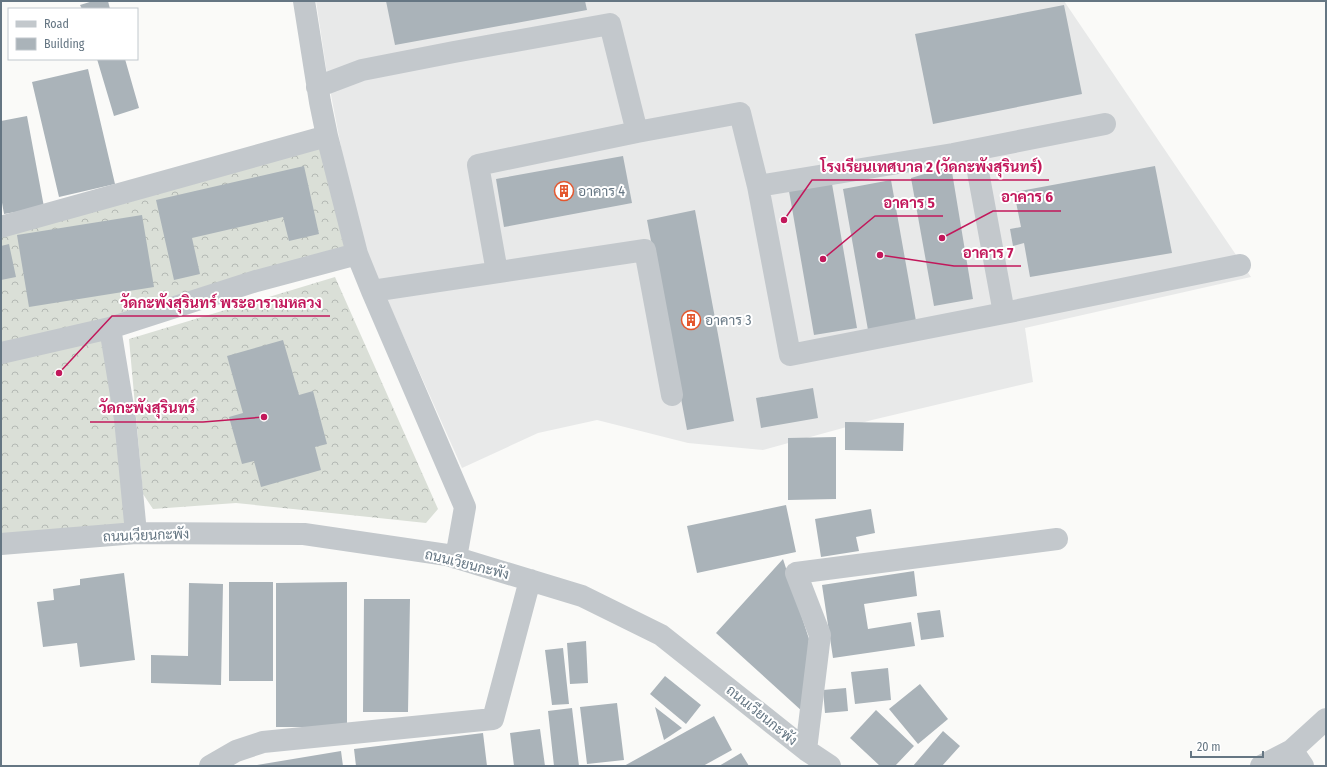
<svg xmlns="http://www.w3.org/2000/svg" width="1327" height="767" viewBox="0 0 1327 767" font-family="'Fira Sans Condensed',Sarabun,sans-serif">
  <defs>
    <pattern id="forest-crowns" width="20" height="18" patternUnits="userSpaceOnUse"><rect width="20" height="18" fill="#dadfd7"/><path d="M2 6a3 3 0 1 1 6 0M12 15a3 3 0 1 1 6 0" fill="none" stroke="#b4b9b4"/></pattern>
  </defs>
  <rect width="100%" height="100%" fill="#fafaf8"/>
  <path fill="#e8e9e9" d="M316 1H1064L1251 277 1025 328 1033 382 872 420 763 450 688 443 597 420 538 433 462 468 365 250 349 189 327 74Z"/>
  <path fill="url(#forest-crowns)" d="M327 136 357 254 110 328 136 533 1 547V227Z
    M335 277 438 509 426 523 236 503 153 509 143 494 129 339Z"/>
  <path fill="#aab3b9" d="M93 1H108L110 9H82L80 5Z
    M386 1H585L587 10 395 45Z
    M1064 5 1082 94 933 124 915 34Z
    M97 59H125L139 108 114 116Z
    M88 69 115 184 59 197 32 82Z
    M27 116 44 207 4 214 1 197V121Z
    M623 156 632 203 504 227 496 179Z
    M304 166 319 234 289 241 283 217 192 238 200 274 174 280 156 200Z
    M951 166 973 299 934 306 911 178Z
    M1155 166 1172 253 1030 277 1024 243 1013 246 1010 229 1021 227 1014 192Z
    M891 180 916 321 868 330 843 189Z
    M832 184 857 328 814 335 789 191Z
    M695 210 734 421 687 430 647 220Z
    M142 215 154 287 29 307 17 235Z
    M9 244 16 277 1 280V246Z
    M283 340 299 395 313 391 327 444 315 447 321 470 261 487 254 461 242 464 229 417 243 413 227 356Z
    M813 388 818 418 761 428 756 398Z
    M845 422 904 423 903 451 845 450Z
    M836 437V499L788 500V438Z
    M786 505 796 552 697 573 687 526Z
    M871 509 875 533 856 537 859 551 821 557 815 519Z
    M783 559 809 639 803 712 716 633Z
    M914 571 917 596 864 604 868 629 911 622 915 646 833 658 822 585Z
    M124 573 135 660 80 667 77 643 43 647 37 602 54 600 53 589 80 585V579Z
    M229 582H273V681H229Z
    M347 582V727H276V583Z
    M189 583 223 584 221 685 151 683V655L188 656Z
    M364 599H410L408 712H363Z
    M940 610 944 637 921 640 917 613Z
    M586 641 588 683 570 684 567 643Z
    M563 648 569 704 552 705 545 650Z
    M888 668 891 700 855 704 851 672Z
    M665 676 701 705 686 724 650 694Z
    M920 684 948 719 918 744 889 709Z
    M846 688 848 711 825 713 823 690Z
    M617 703 624 760 587 764 580 707Z
    M655 707 682 728 664 740Z
    M572 708 579 766H554L548 711Z
    M876 710 914 746 895 766H880L850 738Z
    M714 716 732 750 703 766H624Z
    M540 729 545 766H514L510 733Z
    M943 731 960 746 942 766H913Z
    M483 733 487 766H356L354 749Z
    M341 751 343 766H257V765Z
    M741 753 749 766H719Z"/>
  <g fill="none" stroke-linecap="round" stroke-linejoin="round">
    <path stroke="#c3c8cc" stroke-width="22" d="M304 1 320 102 327 136 357 254 372 291 465 507 456 558
      M317 87 362 70 454 52 610 24 637 132 740 113 758 186 790 355 1004 313 1240 265
      M974 150 1004 313
      M758 186 953 154 1105 124
      M1 227 327 136
      M497 272 478 165 637 132
      M372 291 645 250 672 395
      M110 328 125 419 136 533
      M1 353 110 328 256 281 357 254
      M1 544 136 533 304 534 447 555 582 596 661 635 806 750 830 766
      M806 750 820 635 796 573 1057 539
      M1292 750 1303 766
      M210 766 236 751 263 742 493 719 530 580
      M1261 766 1292 750 1326 719"/>
  </g>
  <defs>
    <g id="building-ring" transform="scale(1)"><circle r="9.5" fill="#fff" stroke="#e4572e" stroke-width="1.5"/><path d="M-4-6H4V6H1V3H-1V6H-4ZM-2.5-4.3h1.7v1.8h-1.7ZM.8-4.3h1.7v1.8H.8ZM-2.5-1h1.7V.8h-1.7ZM.8-1h1.7V.8H.8Z" fill="#e4572e"/></g>
  </defs>
  <g fill-rule="evenodd">
    <use href="#building-ring" x="564" y="191"/>
    <use href="#building-ring" x="691" y="320"/>
  </g>
  <g text-anchor="middle" stroke-width="4" stroke-linejoin="round" paint-order="stroke">
    <g font-size="14" fill="#657683" stroke="#fff" text-anchor="start">
      <text x="578" y="196">อาคาร 4</text>
      <text x="705" y="325">อาคาร 3</text>
    </g>
    <g font-size="14" fill="#657683" stroke="#fff">
      <text transform="translate(146 535) rotate(-2)" y="5">ถนนเวียนกะพัง</text>
      <text transform="translate(467 564) rotate(14)" y="5">ถนนเวียนกะพัง</text>
      <text transform="translate(762 715) rotate(39)" y="5">ถนนเวียนกะพัง</text>
    </g>
  </g>
  <path fill="none" stroke="#c2185b" stroke-width="1.5" d="M784 220L812 180H1049M942 238L993 211H1061M823 259L875 216H943M880 255L954 266H1021M59 373L112 316H330M264 417L203 422H90"/>
  <g fill="#c2185b" stroke="#fff" stroke-width="1.5">
    <circle cx="784" cy="220" r="4"/>
    <circle cx="942" cy="238" r="4"/>
    <circle cx="823" cy="259" r="4"/>
    <circle cx="880" cy="255" r="4"/>
    <circle cx="59" cy="373" r="4"/>
    <circle cx="264" cy="417" r="4"/>
  </g>
  <g font-size="15" text-anchor="middle" font-weight="bold" fill="#c2185b" stroke="#fff" stroke-width="4" stroke-linejoin="round" paint-order="stroke">
    <text x="931" y="172">โรงเรียนเทศบาล 2 (วัดกะพังสุรินทร์)</text>
    <text x="1027" y="202">อาคาร 6</text>
    <text x="909" y="208">อาคาร 5</text>
    <text x="988" y="258">อาคาร 7</text>
    <text x="221" y="308">วัดกะพังสุรินทร์ พระอารามหลวง</text>
    <text x="147" y="413">วัดกะพังสุรินทร์</text>
  </g>
  <rect width="1327" height="767" fill="none" stroke="#657683" stroke-width="4"/>
  <rect x="8" y="8" width="130" height="52" fill="#ffffff" stroke="#c1c8cd"/>
  <rect x="16" y="21" width="20" height="6" fill="#c3c8cc" stroke="#c1c8cd"/>
  <text x="44" y="28" font-size="12" fill="#657683">Road</text>
  <rect x="16" y="38" width="20" height="12" fill="#aab3b9" stroke="#c1c8cd"/>
  <text x="44" y="48" font-size="12" fill="#657683">Building</text>
  <path d="M1191 751v6h72v-6" fill="none" stroke="#657683" stroke-width="2"/>
  <text x="1197" y="751" font-size="12" fill="#657683" stroke="#ffffff" stroke-width="3" paint-order="stroke">20 m</text>
</svg>
